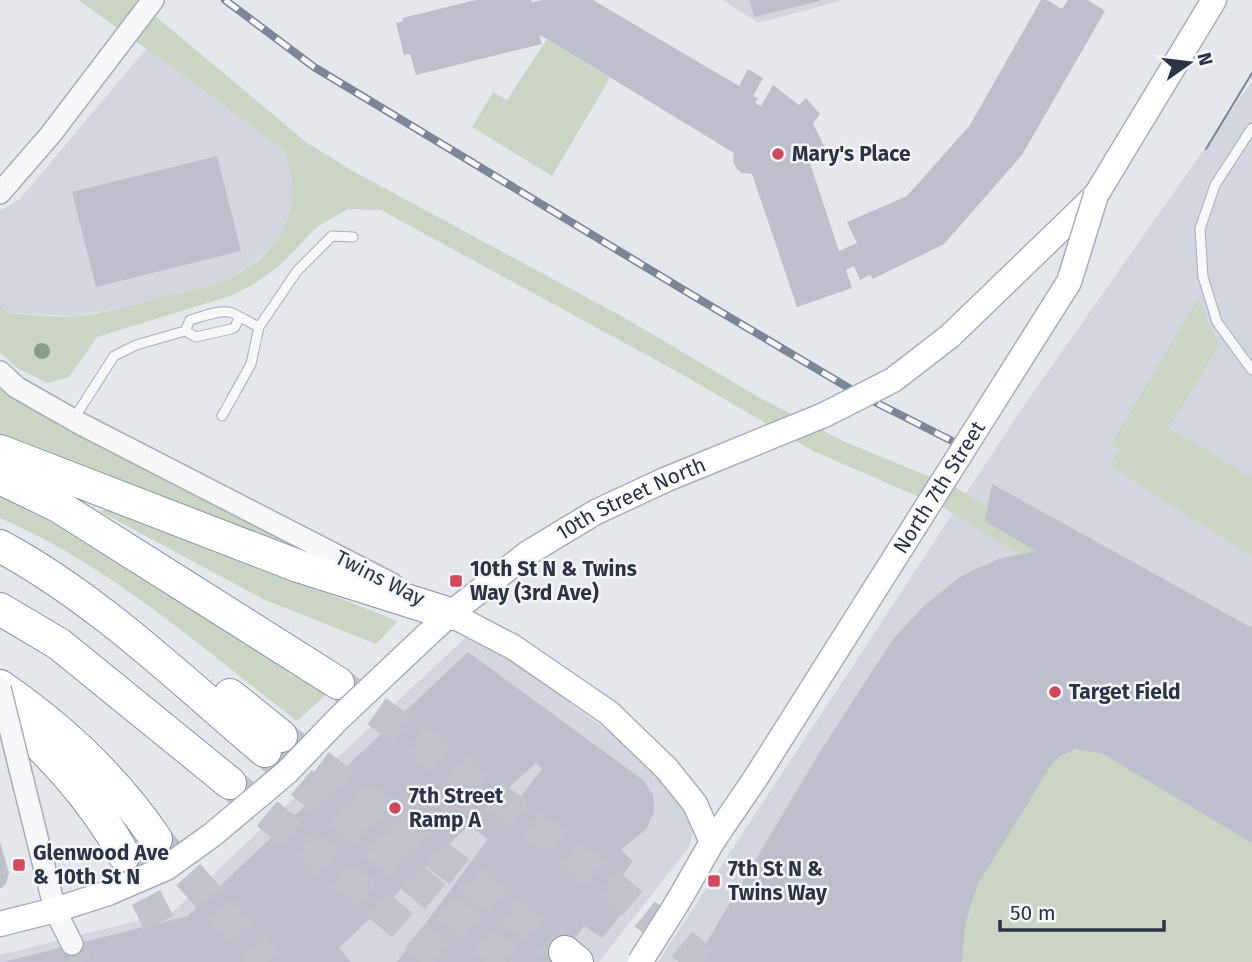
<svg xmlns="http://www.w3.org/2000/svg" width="1252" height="962" viewBox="0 0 1252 962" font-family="'Fira Sans',sans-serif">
  <rect width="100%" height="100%" fill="#e4e7ec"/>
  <path fill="#d2d6de" d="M723 0H844L758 23Z
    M146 49 282 148 292 173V203L286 228 269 249 249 267 223 281 121 308 75 316 6 313 0 304V211L20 199Z
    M1252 81V962H658L1021 410Z
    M474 635 550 688 673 779 694 828 689 847 599 962H0V955L173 912 466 637Z"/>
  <path fill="#c9d6c5" d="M79 0H136L306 142 351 170 623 317 762 399 843 441 955 487 987 507 992 484 1252 628V962H695C744 879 791 795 844 715 876 664 908 610 960 577 978 565 999 560 1019 554L942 507 813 451 685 376 381 210 348 209 318 226 280 265 254 284 230 296 97 337 69 377 48 383 17 368 0 352V304L6 313C29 314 53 318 76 316 104 314 133 305 160 297 180 292 203 288 222 281 280 259 309 205 282 148Z
    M547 39 610 78 552 176 472 127 493 92 507 100Z
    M1198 298 1219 346 1169 428 1252 478V556L1110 466 1119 449 1111 444Z
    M0 389 13 398 288 541 285 547 0 438Z
    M0 489 26 502 330 691 297 721C202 648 111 566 0 518Z
    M106 507 390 618 397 622 376 644 265 600 101 512Z"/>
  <path fill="#bbc0ca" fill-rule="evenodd" d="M476 0H531L532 2 543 0H593L739 86 748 69 763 78 753 96 758 98 755 103 761 106 773 85 799 105 806 98 820 114 813 123 827 153 804 159 806 164 810 163 839 251 857 243 847 222 907 196 970 125 1041 0H1047L1062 9 1068 0H1088L1105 11 1022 155 944 244 873 279 870 275 860 280 854 266 846 270 852 288 797 307 752 174 742 173 737 169 733 162 734 153 547 39 539 35 542 44 416 75 410 54 404 55 396 23 403 21 402 18Z
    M750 0H820V1L754 17Z
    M217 156 241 251 96 287 72 192Z
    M992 484 1252 628V843L1103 754 1075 749 1060 756 1052 764 978 884 965 924 962 962H695L823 747 894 638 923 607 960 577 998 559 1036 551 985 521Z
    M468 652 643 780 653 795 654 812 646 829 621 850 633 861 606 898 623 912 602 938 584 926 557 962H397L488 839 469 825 339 948 351 962H3L188 916ZM536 763 542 769 503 819 487 807Z
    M0 842 9 873 6 884 0 889Z"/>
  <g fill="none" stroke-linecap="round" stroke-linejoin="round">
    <path stroke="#bfc3cb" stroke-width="21" stroke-dasharray="21 10" stroke-linecap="butt" d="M72 944 82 962"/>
    <path stroke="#bfc3cb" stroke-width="32" stroke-dasharray="32 16" stroke-linecap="butt" d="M338 683 511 809 613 888 704 962
      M281 736 565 952
      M265 751 511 962
      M230 783 382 908 445 962
      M156 839 267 962
      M124 855 159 923"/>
    <g stroke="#a9aeb7" stroke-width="11">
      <path id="service" d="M1252 128 1215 185 1200 229 1203 277 1217 322 1252 370
        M239 318 235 327 231 329 196 337 185 331 190 320C201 317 218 310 229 312 233 312 252 324 259 327
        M222 416 251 364 259 327 297 271 332 236 353 237
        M73 420 114 356 136 345 185 331"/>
    </g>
    <g stroke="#a9aeb7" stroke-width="24">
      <path id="tertiary" d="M0 193 51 134 153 0
        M0 372 16 387 79 423 392 584
        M19 765 55 910 72 944"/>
    </g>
    <g stroke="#a9aeb7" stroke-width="27">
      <g id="secondary">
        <path d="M950 336 1096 195 1214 0"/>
        <path d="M450 614 513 647 609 713 667 769 695 804 712 842"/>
        <path id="s1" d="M427 635 450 614 528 553 596 512 667 479 824 415"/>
        <path d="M679 900 712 842 755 779"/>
        <path d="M0 924 55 910 108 893"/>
      </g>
    </g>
    <g stroke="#8b94a3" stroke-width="34">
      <path id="motorway" d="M0 451 298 566 450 614
        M0 478 58 506 338 683
        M0 546C98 599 180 679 265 751
        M0 609 59 644 230 783
        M0 686C61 728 114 777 156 839
        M230 695 281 736
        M0 707C48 751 93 798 124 855
        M565 952 577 962"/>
    </g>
    <use href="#service" stroke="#f7f8fa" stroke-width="9"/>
    <use href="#tertiary" stroke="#f7f8fa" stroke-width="21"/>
    <use href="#secondary" stroke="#fff" stroke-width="24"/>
    <use href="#motorway" stroke="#fff" stroke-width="32"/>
    <path stroke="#7d8696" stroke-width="2" d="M1206 149 1252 73"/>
    <g stroke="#7d8696" stroke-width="8">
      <path id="rail" d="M225 0 314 67 687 292 859 394 972 451"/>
    </g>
    <use href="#rail" stroke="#f4f6f9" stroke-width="5" stroke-dasharray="16" stroke-linecap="butt"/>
    <g stroke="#a9aeb7" stroke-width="24" stroke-linecap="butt">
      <path id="tertiary-bridge" d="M0 688 19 765"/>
    </g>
    <g stroke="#a9aeb7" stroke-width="27" stroke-linecap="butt">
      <g id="secondary-bridge">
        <path d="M824 415 893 380 950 336"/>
        <path id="s2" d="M755 779 1069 282 1096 195"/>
        <path d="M108 893 166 868 212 835 287 772 338 719 427 635"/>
        <path d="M640 962 679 900"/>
      </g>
    </g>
    <use href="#tertiary-bridge" stroke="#f7f8fa" stroke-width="21"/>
    <use href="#secondary-bridge" stroke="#fff" stroke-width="24"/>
  </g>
  <circle fill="#899d89" cx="42" cy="351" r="8"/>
  <g fill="#d1495b" stroke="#f4f6f9" stroke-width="2.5">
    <circle cx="778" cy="154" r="7"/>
    <rect x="449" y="574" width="14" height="14" rx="3.5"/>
    <circle cx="1055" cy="692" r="7"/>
    <circle cx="395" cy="808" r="7"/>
    <rect x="12" y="858" width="14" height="14" rx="3.5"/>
    <rect x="707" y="874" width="14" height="14" rx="3.5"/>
  </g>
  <g text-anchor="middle" stroke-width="5" stroke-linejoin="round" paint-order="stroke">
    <g font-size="21" font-weight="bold" fill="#2b3445" stroke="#f4f6f9" text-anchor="start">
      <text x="792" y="161">Mary's Place</text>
      <text x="470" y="576">10th St N &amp; Twins<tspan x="470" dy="24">Way (3rd Ave)</tspan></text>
      <text x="1069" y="699">Target Field</text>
      <text x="409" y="803">7th Street<tspan x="409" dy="24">Ramp A</tspan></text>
      <text x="33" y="860">Glenwood Ave<tspan x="33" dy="24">&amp; 10th St N</tspan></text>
      <text x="728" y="876">7th St N &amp;<tspan x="728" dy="24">Twins Way</tspan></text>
    </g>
    <g font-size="21" fill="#2b3445" stroke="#f4f6f9">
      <text dy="7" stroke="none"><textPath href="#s2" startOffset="345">North 7th Street</textPath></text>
      <text dy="7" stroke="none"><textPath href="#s1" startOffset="247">10th Street North</textPath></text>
      <text transform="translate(380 578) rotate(27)" y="7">Twins Way</text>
    </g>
  </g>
  <g transform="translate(1189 63) rotate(76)" stroke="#f4f6f9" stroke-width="5" paint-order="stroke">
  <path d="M0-5L12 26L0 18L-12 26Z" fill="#2b3445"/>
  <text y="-10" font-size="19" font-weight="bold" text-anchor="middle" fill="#2b3445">N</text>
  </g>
  <path d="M1000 920v10h164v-10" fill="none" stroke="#2b3445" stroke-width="3.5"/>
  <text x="1010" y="920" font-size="21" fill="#2b3445" stroke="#f4f6f9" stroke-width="5" paint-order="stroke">50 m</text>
</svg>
